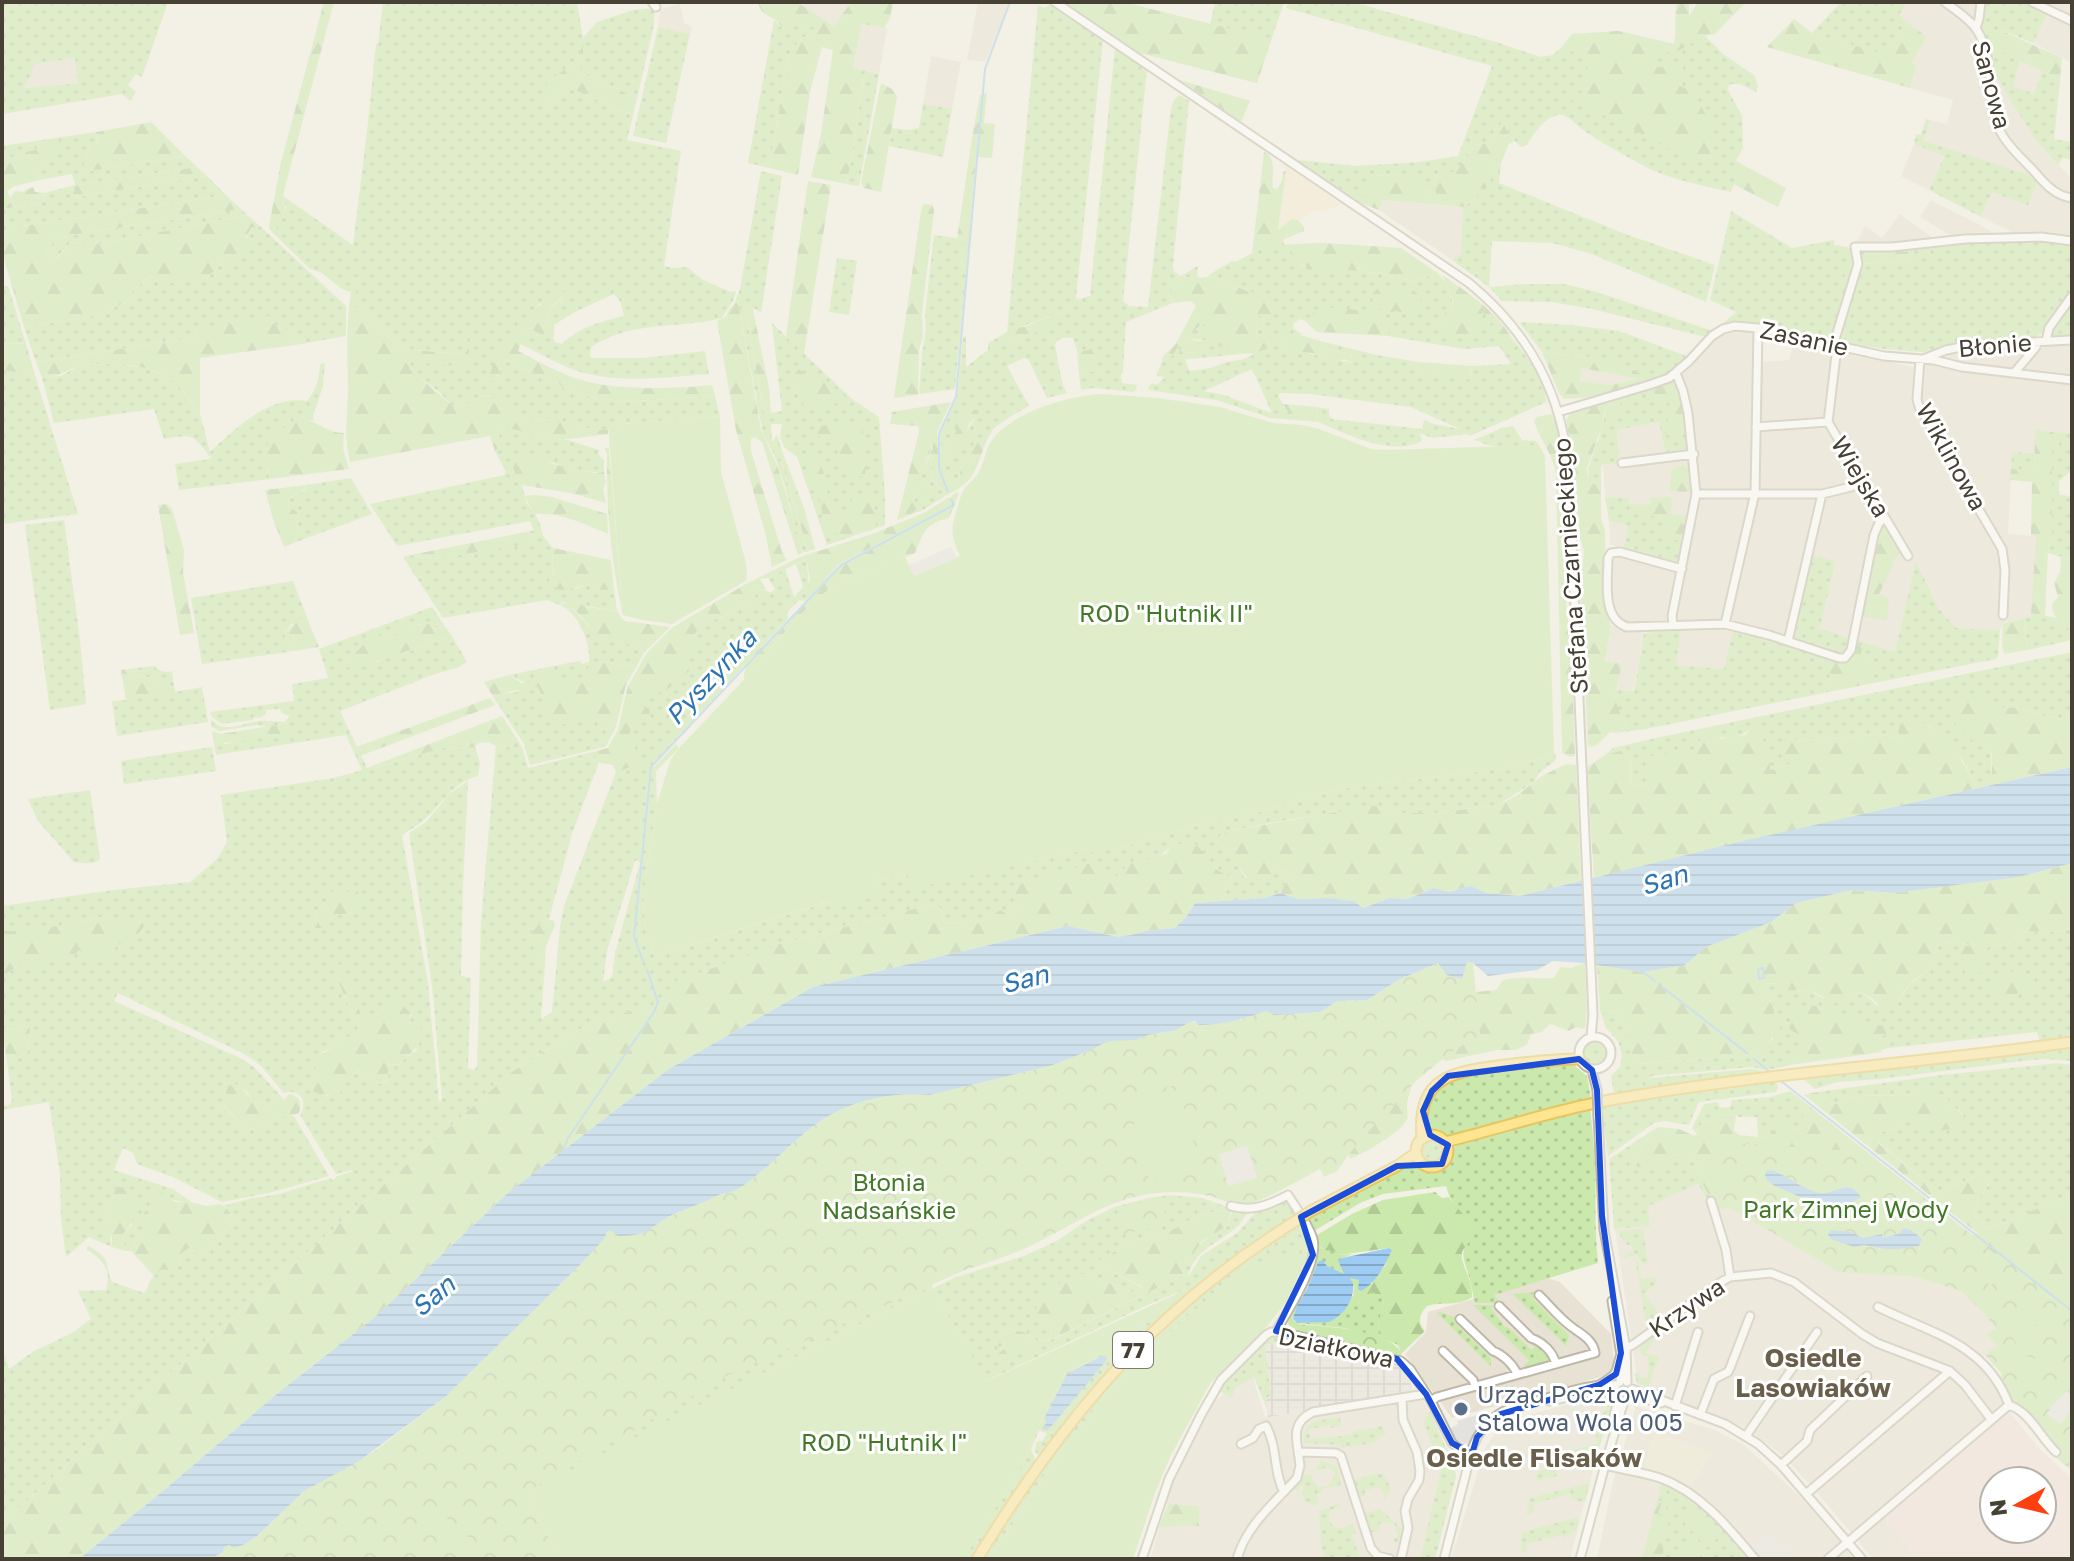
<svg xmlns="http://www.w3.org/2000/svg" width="2074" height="1561" viewBox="0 0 2074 1561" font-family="'Golos Text',sans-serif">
  <defs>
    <pattern id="industrial-grid" width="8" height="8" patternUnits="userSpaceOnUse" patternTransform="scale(2)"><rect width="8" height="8" fill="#e5e1da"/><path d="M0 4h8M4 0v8" fill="none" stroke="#c6c2bc"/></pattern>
    <pattern id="grass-dots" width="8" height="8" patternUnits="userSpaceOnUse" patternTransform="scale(2)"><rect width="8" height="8" fill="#cbe9ac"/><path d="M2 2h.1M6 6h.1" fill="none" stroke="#b0c995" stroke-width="1.8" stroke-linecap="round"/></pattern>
    <pattern id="forest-firs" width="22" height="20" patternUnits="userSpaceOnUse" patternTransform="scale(2)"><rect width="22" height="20" fill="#cbe9ac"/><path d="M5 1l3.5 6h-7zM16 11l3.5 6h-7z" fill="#b0c995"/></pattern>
    <pattern id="park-crowns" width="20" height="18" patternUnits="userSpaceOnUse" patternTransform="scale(2)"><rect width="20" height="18" fill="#cbe9ac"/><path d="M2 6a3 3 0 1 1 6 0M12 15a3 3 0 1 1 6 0" fill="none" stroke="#b0c995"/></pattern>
    <pattern id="water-rules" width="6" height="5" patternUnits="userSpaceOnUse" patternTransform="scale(2)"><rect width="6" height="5" fill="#9fccf2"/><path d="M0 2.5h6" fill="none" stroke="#83a7c5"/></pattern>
  </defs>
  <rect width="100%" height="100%" fill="#f3f0e5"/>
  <path fill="#e7e2d3" d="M806 2H851L834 26 803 7Z
    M978 2H1011L985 62 967 60Z
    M1899 2H1982L1978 25 2035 139 2072 179V239L2016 234 1981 217 1992 192 2028 206 1924 141 1930 120 1947 124 1953 100 1910 88 1917 67 1911 62 1899 15 1905 6Z
    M2024 2H2072V63L2033 43 2047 14Z
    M680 4 684 23 692 27 690 34 658 27 660 9Z
    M862 24 887 29 879 74 853 69Z
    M931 56 961 62 952 109 923 104Z
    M76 58 78 83 25 88 35 63Z
    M2020 60 2042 71 2035 93 2012 87Z
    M1914 144 1944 155 1929 190 1901 176Z
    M1383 200 1463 207 1461 255 1452 260 1379 210Z
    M1931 200 1991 231V233L1953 237 1920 217Z
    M1900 214 1933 238 1889 243H1856L1865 226 1882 238Z
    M1740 329 1757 330 1758 362 1789 360 1794 340 1913 367 1956 350 2072 343V433L2036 431 2034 453 2012 452 2008 534 2036 536 2031 616 2003 624 2000 630 1956 628 1939 609 1917 562 1895 653 1820 628 1836 562 1786 636 1734 624 1724 669 1675 665 1681 629 1645 628 1633 691 1616 690 1605 662 1611 626 1627 629 1610 609 1611 557 1614 554 1677 571 1688 515 1671 514 1672 498H1649L1650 505 1629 506 1628 498 1605 497 1603 465 1620 463 1617 430 1659 422 1666 456 1676 378 1716 337 1726 332Z
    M1582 368 1612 373 1639 379 1611 385 1580 381Z
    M1609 521 1628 525 1623 549 1610 544Z
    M1698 1184 1711 1212 1729 1207 1839 1272 1917 1277 1961 1291 1986 1315 1997 1330 1988 1334 1997 1345 1979 1361 2009 1412 1996 1422 1885 1518 1917 1559H1873L1816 1491 1782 1455 1747 1428 1638 1384 1615 1229 1650 1226 1647 1206Z
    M1547 1278 1560 1282 1611 1334 1615 1370 1607 1375 1452 1418 1405 1354 1426 1332 1428 1312Z
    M1251 1371 1265 1417 1413 1393 1423 1400 1445 1446 1451 1454 1456 1476 1435 1559H1167L1151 1557 1159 1527 1199 1526V1506L1164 1504 1176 1468 1209 1406Z
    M1604 1395 1609 1401 1608 1412 1570 1559H1451L1486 1446 1500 1427 1520 1417Z
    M1636 1406 1715 1430 1744 1445 1804 1500 1854 1559H1597L1612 1486Z"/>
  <path fill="#f6e8cf" d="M1283 162 1341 204 1323 212 1312 210 1302 220 1292 219 1278 231 1286 172Z"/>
  <path fill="url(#industrial-grid)" d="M1297 1339 1402 1365 1408 1372 1413 1393 1268 1417 1265 1403 1268 1397 1265 1348 1267 1345Z"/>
  <path fill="#ede6cf" d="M1654 1431 1713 1453 1691 1487 1662 1474 1644 1469Z"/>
  <path fill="#f4ddd8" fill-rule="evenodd" d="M2009 1412 2038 1447 2072 1479V1559H1917L1885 1518 1996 1422ZM1994 1481H2042V1529H1994Z"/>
  <path fill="url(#grass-dots)" fill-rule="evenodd" d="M2 2H23L29 5 30 2H168L142 77 136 74 128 85 136 92 130 101 122 94 2 114ZM75 58 78 83 25 88 35 64Z
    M383 2H577L583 38 597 22 633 10 655 8 654 25 637 98 580 72 579 58 547 83 548 108 560 91 568 87 633 116 627 140 681 151 664 266 673 268 687 267 703 280 731 292 736 291 733 301 722 318C716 319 709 321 704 322 662 327 628 324 591 347L590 356 592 358H644L705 351 709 374C666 377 619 384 577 371 557 364 539 353 520 344L528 328 553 338 555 342 562 344C577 328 603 321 624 316L620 301 614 294 575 312 554 325 546 317 547 313 562 298 539 304 529 314 486 383 498 376 506 359 522 369 555 381 566 390 586 396 624 402 715 396 720 416 609 425 608 430C586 431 567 420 546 419 538 419 519 421 514 417 511 415 509 410 506 407 502 403 497 399 492 395L478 397 467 404 453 406 438 391 418 376 404 360 470 361 467 339 463 354 402 349 353 304 358 279 355 277 351 292C335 289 327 271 310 269L270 230 275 231 286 208 283 196 353 245 368 123 376 44H378Z
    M1064 2H1123L1210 25 1215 2H1284L1257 83 1140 53Z
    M1288 2H1352L1496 42 1540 57 1553 55 1566 43 1618 31 1674 44 1677 28 1701 32 1723 54 1754 75 1758 86 1756 92 1740 84H1731L1727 88 1742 116 1743 148 1736 161V180L1731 192C1701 185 1670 180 1642 165 1621 153 1597 141 1578 126 1574 123 1568 116 1563 115 1548 112 1533 134 1527 145L1521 147 1508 134 1503 123 1496 128 1487 143 1476 145 1456 172H1440L1434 180 1436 196 1400 174 1370 176 1361 203 1297 160 1357 166 1420 162 1458 156 1492 66 1286 8Z
    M1841 2H1899L1905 6 1899 15 1908 23 1884 55 1812 33Z
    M1982 2H2024L2047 14 2033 43 1998 29 1997 32 1987 28 1992 47 2020 60 2013 87 2034 93 2042 71 2060 80 2054 139 2072 142V160L2063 158 2058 165 2035 139 1997 78 1990 65 1978 25Z
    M1050 4 1103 39 1076 298 1079 299 1090 296 1115 47 1147 70 1123 301 1129 306 1148 307 1171 108 1174 100 1179 95 1189 101 1173 265 1174 272 1181 276 1198 266 1197 276 1182 278 1169 295 1173 303 1126 322 1123 371 1121 376 1122 383 1137 385 1136 390 1133 392 1094 388 1081 390 1079 374 1099 370 1083 351 1077 350 1073 338C1065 337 1060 337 1055 344 1058 357 1060 383 1067 393L1047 398 1028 359 1024 358 1007 366 1029 406C1013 415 998 423 986 436 977 446 971 458 961 467L959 479 952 483 946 476 942 459 954 457C958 448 970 424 976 418L967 414 956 422V432L947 440 945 451 941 454 940 435 957 397 963 337 966 336V367L988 350V343L1007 332 1038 5 1045 8ZM1067 310C1051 326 1031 332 1013 344L1011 334C1022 324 1052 316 1067 310Z
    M774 20 783 28 806 24 814 27V34C801 36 796 44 789 55L769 168 748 163Z
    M658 27 690 34 666 143 633 136Z
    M865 71 879 74 859 186 847 184Z
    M923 104 952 109 943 157 889 146 892 128 909 130 919 128Z
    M1926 119 1930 120 1924 141 2039 178 2028 206 1992 192 1981 217 1929 190 1944 156 1914 144 1916 134 1921 135Z
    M96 132 97 143 90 145 84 165V172L185 156 197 167 78 185 71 198 207 176 226 195 23 226 2 232V209L43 203 44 193 75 185 72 174 39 180 40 175 29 168 47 162 45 140 35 150 25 152 17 158 2 155V146Z
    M1501 163 1499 183 1625 234 1715 265 1706 302 1589 253 1552 243 1492 241 1489 287 1526 284H1564L1597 292 1713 331 1706 337 1592 309 1552 302 1502 301 1489 287 1452 260 1461 254 1463 207 1477 198V190L1490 169Z
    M761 171 782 176 761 313 754 308 753 310 745 308 764 414 782 411 772 323 852 399 879 417 885 495V525L827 545 797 457 784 447 780 437 782 424H771L772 442 777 435 784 456 780 457 808 552H803C790 514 785 469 763 434L738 301 734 304 740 289ZM823 381 849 401 799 403 797 386Z
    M241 209 247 215 99 244 71 242 56 258 45 255 55 239 72 235Z
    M1731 211 1792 248 1834 240V245L1852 248 1856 262 1834 340 1830 342 1727 325 1717 328 1736 312 1710 300Z
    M260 226 346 306V336L295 345 292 335 274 324 196 329 197 337 36 362 24 327 105 314 110 310 127 301 134 289 152 275 160 283C188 282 205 285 224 261L237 262 251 228Z
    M934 235 964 239 961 267 967 268 955 389 919 394 922 353 926 329 925 314Z
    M1283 238 1284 245 1296 244 1291 249 1302 265 1384 274 1413 281 1432 275 1433 270C1444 276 1453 294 1453 309L1443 314 1442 320 1437 323 1444 326 1478 317 1483 311 1516 345 1512 337C1524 353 1547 382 1546 402L1470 436 1467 434 1432 438 1420 433 1422 441C1390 457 1348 434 1318 422L1317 407 1329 409V415L1332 419 1340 420 1422 429 1424 420 1434 424 1460 429 1411 407 1309 394 1279 393V397L1288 413 1284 419 1271 418 1216 400 1149 390 1148 387 1152 383 1157 385 1165 377 1156 376 1162 362 1168 360 1180 345H1184L1182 348 1189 371 1210 368 1227 362 1240 360 1253 355V353L1273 347 1258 344 1253 293 1220 279 1207 276 1232 261 1236 262 1252 253ZM1300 319 1304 320 1317 332 1388 336 1464 349 1499 346 1511 364 1472 366 1471 379 1417 372 1418 362 1377 355 1324 342 1326 348 1352 356V363L1280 347 1279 339 1303 335 1293 328 1294 323ZM1252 369 1272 413 1224 395 1204 391Z
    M2043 239 2072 242V292L2041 334 2033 339 1931 353 1885 349 1838 342 1862 264 1914 261 1915 258 1907 251 1903 252 1904 247 1966 240Z
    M837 258 857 261 849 315 829 312Z
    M2 286H8L26 344 2 343Z
    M2072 302V338H2056L2052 334 2053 327Z
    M1519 322 1571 325 1619 331 1689 357 1668 375 1655 380 1589 357 1542 352Z
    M1205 323C1210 348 1220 344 1241 354L1190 359 1193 353 1199 352 1208 341 1188 338 1197 328Z
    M115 363 146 368 165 376 178 385 200 414 210 452C236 428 269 395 307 401 317 389 319 379 320 364L325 363 323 386 313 416 314 421 301 417 267 470 270 479 179 490 175 464 203 460 211 458C192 434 194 434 164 439L154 409 54 423 42 378 61 376 78 366Z
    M2 370 35 375 78 514 2 524Z
    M1654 387 1672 405 1687 427 1690 452 1666 456 1659 422 1617 430 1620 463 1601 465V484L1588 483C1587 460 1596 451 1601 431 1605 417 1604 413 1611 399Z
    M1513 426 1522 440 1536 441 1539 445C1524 446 1507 448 1492 446 1484 445 1481 441 1474 440L1502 428Z
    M504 428 518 430 530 437 568 440 599 450 598 454 604 461V472C590 473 557 467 547 459H516L518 481 522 485 526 502 534 512 540 524 543 536 553 548 552 575 575 589 586 585 601 590 614 588 617 611 563 602 560 605 547 600 443 618 403 557 411 555 433 559 532 542 534 536 531 533 526 532 534 530 530 521 397 546 370 504 504 475 506 472 495 451 499 447V435Z
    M2053 432 2072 433V470L2059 481V494L2072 497V560L2048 553 2052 530V449L2059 450V444Z
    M933 443C934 455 929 467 933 479 935 484 942 491 945 496L923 510 910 515 916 510 914 501 916 491 925 499 927 498V485L917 481 925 470Z
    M2012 452 2034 453V471L2011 469Z
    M351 478 372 514 296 542 293 537 298 531 297 512 288 506 289 498 305 490 307 485Z
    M1605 497 1629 498V505L1640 504V512L1657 514 1679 540 1684 535 1679 565 1623 549 1628 525 1609 521Z
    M64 520 80 640 86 704 50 710 25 525Z
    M1810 555 1836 561 1820 628 1853 639 1849 651 1842 657 1790 640Z
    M803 561 807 562C807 575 810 580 808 593L812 595 805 601 799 600 787 612 788 619 651 766 654 767 676 744 679 748 656 771 657 804 647 866 644 906 646 933 655 956 831 901 879 895 877 880 907 874 914 887 1088 849H1116L1198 825 1245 816 1340 789 1507 768 1536 760 1554 752 1556 757 1555 761 1540 772 1534 782 1498 805 1435 813H1398L1384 806 1287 820 1229 831 1220 836 1218 843 1233 856 1245 878 1277 870 1289 871 1281 893 1265 898 1222 901 1232 877 1218 872 1196 844 1171 845C1154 872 1051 898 1018 909L1008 918 1000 910 983 921 944 923 941 908 929 905 783 943 666 1002 592 1022 513 1071 85 1448 8 1518 2 1528V1348L9 1369 34 1351 72 1333 91 1319 78 1291 106 1290C112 1271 103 1259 87 1250V1247L89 1246C115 1263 102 1259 112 1282L144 1293C149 1287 150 1280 154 1275 160 1268 172 1267 180 1265L182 1253 189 1248 198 1254 213 1247 233 1222 229 1211 223 1206 252 1198 279 1194 331 1178 333 1181 337 1176 353 1171 352 1170 336 1174 300 1115C309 1101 299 1088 284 1093L261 1066 246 1055 118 993 114 1001 238 1057 253 1066 279 1094 274 1098 270 1105 254 1101 245 1090 226 1096 223 1105 248 1132C258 1125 268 1124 278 1116H294L329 1176 269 1193 222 1202 173 1177 137 1164 133 1153 123 1148 114 1170 173 1189 193 1203C184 1200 176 1202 167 1198L149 1226 137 1237 131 1251H125L123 1234 132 1225 133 1197 128 1193 113 1197 105 1209 112 1247 89 1237 66 1257 61 1219 60 1174 49 1102 2 1110V1107L10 1105 12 1100 7 1063 28 1052 30 1028 23 1025 12 1030 2 1027V974C19 969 33 951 46 939L111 953 118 943 126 941 141 921C128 922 117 916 103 917 86 919 70 925 53 928 36 931 19 931 2 931V906L113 890 190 882 217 859 227 842 221 795 334 778 362 770 346 735 216 755 212 731 221 734 218 738 225 744 285 733 288 723 268 727 258 725 219 731 212 727 211 719C226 737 246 719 266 721 273 721 277 722 284 722L290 716 282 713 280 709 266 710V714L260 718 255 717 252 720 222 724 212 717 210 712 294 701 292 684 328 678 319 649 432 607 444 625C436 630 430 627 421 624L400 633 388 640 366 643 360 651 348 658 378 662 386 656 405 652 447 638 450 633 467 662 457 668 435 674 340 711 367 768H374L446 747 461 749 475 747 480 763 478 776C453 782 442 804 424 820 418 826 409 830 402 835L428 983 439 1102 442 1099 432 985 409 833 426 822 450 793 468 781 463 886 461 976 471 978 468 1068 473 1070 477 1067 481 922 496 746 522 747 528 768 608 748 618 730 628 686 638 692 693 620 720 619 735 609 749 606 756 590 763 589 771 593 775 589 768 578 785 569 794 597 803 587 796 564ZM599 762 613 765 616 772 564 906 560 927 552 1012 541 1019 545 964 538 961 536 944 531 946 522 944C531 936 538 922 549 919L572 834ZM638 860 640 863 615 953 612 977 603 982 607 951 635 861ZM346 893 357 913 335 915 326 923 327 928H315L316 911 327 901ZM335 973 363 1021 374 1017 385 1007 411 1013 410 1023 417 1050 405 1058 399 1065 389 1064 387 1081 380 1084 360 1070 328 1097 309 1087 322 1052 331 1048 339 1039 360 1034Z
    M1916 561 1939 609 1956 628 2000 630 1998 656 1996 659 1874 683V662L1860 659 1855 643 1856 640 1895 652Z
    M293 581 309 623 292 624 284 634 291 643 288 652 202 664 191 598Z
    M572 608 597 635 632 645 644 653 636 667 600 662 586 678H557L536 672 534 675 545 702 596 719 599 727 604 730 616 727 606 746 601 748 530 765 524 744 494 698 499 694 517 692 524 687H534L509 675 579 661 583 664 589 662C591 645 580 619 567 609Z
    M2031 613 2056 618 2069 629 2072 624V640L2027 650 2024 618 2031 616Z
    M1733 628 1826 656 1831 674 1828 682V692L1646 729 1615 733 1627 726 1615 706 1616 690 1634 691 1644 633 1681 629 1676 665 1724 669Z
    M2072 652V712L2065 719 2046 717 2020 707 2000 708C1996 728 1984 768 1997 784L1978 788 1964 762 1930 725 1898 738 1873 733 1849 738 1789 740 1790 764 1769 770 1751 728C1737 742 1719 739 1702 732L1699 745 1692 752C1677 748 1661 756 1646 757L1647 787 1632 784 1631 758 1623 750 1605 755 1613 748 1651 739Z
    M154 666C158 670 166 674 172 671L175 692 202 687 208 722 117 736 112 701 126 700 157 683 153 678 139 676 128 669Z
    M212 747 216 771 124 784 121 761Z
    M90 790 100 859C94 865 83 863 74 862L38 821 28 799Z
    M2072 929V1035L2040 1041 2037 1032 1889 1048 1863 1055 1809 1061 1773 1069 1763 1070 1753 1067 1652 1076 1649 1078 1751 1069 1759 1070 1766 1074 1643 1088 1614 1094 1611 1076 1620 1067 1622 1055 1618 1041 1606 1028 1600 1010 1604 1013 1617 1011 1624 1025 1636 1064 1756 1055 1766 1043 1773 1039V1004L1762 989V984C1778 982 1778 986 1793 990 1799 992 1806 990 1812 991 1813 992 1821 998 1823 998 1847 1005 1854 979 1876 1005L1898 1002C1906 985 1920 976 1935 965V954L1939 945 1953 941 1980 947 1959 953 1968 978 1983 953 1989 946 2007 945 2026 931 2047 932Z
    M1583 1054a12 12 0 1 1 24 0a12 12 0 1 1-24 0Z
    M2067 1046 2072 1047V1061L2046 1059 2031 1060 1880 1079 1837 1082 1815 1089 1802 1078Z
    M1569 1061 1570 1065 1575 1066 1587 1076 1591 1099 1509 1119 1452 1139 1430 1129C1423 1112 1433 1089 1450 1081 1478 1067 1537 1065 1569 1061Z
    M2058 1063 2072 1065V1194L1986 1230 1983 1223 1973 1214 1980 1197 1989 1184 1984 1173 1951 1187 1945 1197 1878 1142 1881 1132 1897 1129 1903 1120 1964 1115 1951 1105 1941 1089C1929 1089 1921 1092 1909 1094 1884 1098 1856 1090 1833 1105L1817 1092 1942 1075Z
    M1776 1082 1778 1087 1776 1092 1699 1102 1689 1125 1664 1121 1654 1123 1608 1156 1603 1119 1604 1106Z
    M1790 1091 1813 1109 1803 1114V1128L1794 1130 1783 1117 1769 1138 1758 1137 1757 1117H1738L1736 1115 1722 1114 1713 1120 1702 1123 1696 1133 1692 1128 1704 1104 1717 1102 1721 1108 1730 1107 1732 1100 1770 1097Z
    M1590 1104 1594 1150 1595 1119C1597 1167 1593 1215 1598 1263L1494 1295 1498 1300 1495 1303H1475C1473 1298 1473 1291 1471 1284 1463 1253 1459 1260 1471 1228 1462 1213 1450 1203 1446 1186L1383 1194 1360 1203 1314 1231 1307 1219C1340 1197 1379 1176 1417 1165L1427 1173 1438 1172 1444 1167C1446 1151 1456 1144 1470 1137Z
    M1658 1127 1642 1145 1639 1154 1627 1155H1678L1694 1161 1703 1184 1710 1197 1706 1199 1698 1184 1648 1206 1650 1226 1614 1229 1609 1159Z
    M1420 1151a12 12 0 1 1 24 0a12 12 0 1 1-24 0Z
    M1169 1195 1202 1198 1239 1211H1248C1236 1241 1193 1243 1188 1277L1201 1256 1237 1233 1257 1211 1271 1207 1287 1201 1295 1215C1233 1259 1171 1305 1118 1360 1091 1388 1068 1421 1044 1452L1039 1455 1035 1452 1036 1443 1040 1441H1042L1047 1434 1039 1430 1031 1449 1036 1462 972 1559 964 1557 1022 1466 1044 1414 1065 1373 1107 1352 1112 1358 1144 1323 1153 1320 1184 1290 1152 1303 986 1381 932 1288 527 1493 457 1511 692 1388 931 1284 933 1288 956 1277 1024 1256 1055 1242 1086 1221 1114 1207 1149 1198ZM1222 1210 1232 1212 1227 1226C1200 1242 1193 1247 1182 1276L1051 1340 1008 1357 1007 1347 1003 1345 1005 1328 1024 1332 1037 1341 1048 1340 1051 1336 1050 1322 1031 1317 1080 1272 1138 1294 1143 1288 1095 1263 1134 1241 1174 1229 1197 1216Z
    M1301 1225C1310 1240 1311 1250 1303 1267L1298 1251 1192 1312 1110 1390 1057 1456 990 1559H982C1018 1502 1055 1444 1099 1393 1130 1358 1165 1325 1200 1294 1231 1267 1267 1247 1301 1225Z
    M1643 1229 1648 1263 1642 1264 1637 1255 1622 1258 1626 1253 1633 1251 1631 1245H1627L1625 1241H1623L1618 1231Z
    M1318 1245 1324 1250H1334L1339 1255 1353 1254 1342 1258 1345 1275 1327 1266 1325 1262 1316 1265C1311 1285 1298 1301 1294 1320L1291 1316 1316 1259Z
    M1635 1258 1639 1265V1275L1643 1279 1655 1277 1656 1284 1644 1293 1662 1318 1647 1330Z
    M1371 1291 1384 1300C1382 1313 1377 1324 1379 1337L1344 1328 1297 1323 1316 1322 1349 1301 1352 1296 1360 1303 1366 1301Z
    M1540 1292 1533 1299 1569 1335 1566 1346 1513 1294Z
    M1473 1305H1493L1491 1308 1505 1327H1508L1532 1350 1538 1342 1553 1357 1552 1360 1523 1368 1529 1360Z
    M1440 1312 1457 1318 1454 1322 1491 1358V1367L1437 1313Z
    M1651 1334 1656 1336 1646 1353 1659 1357 1648 1388 1637 1383 1634 1373H1638L1641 1378 1647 1377 1649 1370 1647 1357 1641 1353 1639 1345Z
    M1272 1335 1292 1338 1291 1340 1267 1345 1265 1348 1271 1395 1266 1399 1267 1409 1254 1377 1235 1388 1232 1399 1218 1390 1268 1336Z
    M1604 1397 1611 1400 1612 1407 1594 1464 1587 1463 1585 1459 1580 1460 1579 1456 1554 1463 1557 1476 1535 1481 1538 1471 1550 1468 1548 1458 1598 1443C1595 1434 1596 1423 1591 1416L1604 1413 1607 1408Z
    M1430 1411 1445 1446 1451 1454 1456 1476 1436 1556 1430 1559H1420L1441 1470 1423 1420Z
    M1340 1417 1341 1426 1331 1428 1330 1425 1309 1429 1310 1439 1351 1435 1352 1432 1383 1426 1384 1432 1387 1433 1373 1443 1343 1448 1339 1445 1304 1443C1302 1418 1321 1421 1340 1417Z
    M1321 1460 1337 1466 1341 1482 1340 1486 1322 1489V1493L1317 1495 1318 1501 1315 1506 1304 1501V1498L1301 1496 1304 1484 1300 1486 1299 1491 1293 1489 1303 1474 1311 1475 1314 1483 1320 1488 1325 1486 1328 1487 1335 1473 1327 1467 1317 1471V1467Z
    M1378 1473 1383 1474 1391 1488 1385 1500 1381 1487 1365 1490V1496L1360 1497 1354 1480Z
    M1662 1482 1704 1508 1750 1559H1642Z
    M1590 1483 1585 1502 1572 1500 1570 1494 1533 1504 1534 1512 1526 1515 1530 1498Z
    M1338 1504 1341 1506 1330 1510 1329 1521 1334 1527 1343 1528 1353 1523 1356 1534 1352 1535 1360 1559H1325L1321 1545 1319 1511Z
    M1380 1509 1403 1530 1401 1539 1398 1540 1397 1545 1393 1539 1398 1537 1394 1523 1390 1524 1388 1522 1379 1524 1380 1530 1370 1533 1364 1514Z
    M1578 1517C1580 1529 1574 1534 1563 1538L1562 1535 1526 1544 1527 1552 1521 1554 1522 1532Z"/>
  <path fill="url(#forest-firs)" fill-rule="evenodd" d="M324 2H334L283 195C288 215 282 215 275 232L270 230 269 226 281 162Z
    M758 2H797L834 26 851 2H893L890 18 884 28 862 24 853 68 865 71 847 184 811 177 821 134 833 50 822 47 810 92 798 175 769 168 789 55C796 44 801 36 814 34V28C804 23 798 24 789 30 781 28 780 23 774 19 765 14 760 12 758 2Z
    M1064 2H1123L1271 39 1257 83 1140 53Z
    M1677 2H1689V16L1698 2H1746L1715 34 1705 36 1678 51 1653 55 1657 67 1682 65 1686 78 1680 77 1663 80 1694 91 1710 124V161L1682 157 1644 135 1570 99 1584 91 1588 66 1579 53 1560 49 1572 34 1618 31 1674 44C1677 30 1674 16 1677 2Z
    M1794 19 1812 33 1884 54 1908 23 1927 37 1912 62 1917 66 1910 88 1767 47Z
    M1986 28 1996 31 1998 29 2062 58 2060 80 1992 47Z
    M583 43V59L580 72 637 98 633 116 568 87C555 92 554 104 544 111L547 83 579 58Z
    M1180 80 1250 101 1241 122Z
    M881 83 892 89 897 97 881 192 864 188 861 182Z
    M987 93 984 123 995 124 992 158 976 157 967 268H961L964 239 957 238C965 190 970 142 980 95Z
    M151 122 185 156 84 172V165L90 145 97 143 96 132Z
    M1503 122 1508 134 1515 141 1509 144 1501 163 1490 169 1491 185 1477 190V198L1463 207 1383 200 1379 210 1361 203 1369 176 1400 174 1421 176 1425 190 1436 195 1434 180 1440 172H1456L1476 145 1487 143 1496 128Z
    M45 140H59L55 162H47L31 168 40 175 39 180 15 186 7 191 10 198 15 191 22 192 33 187 35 192 44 193 43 203 2 209V155L17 158 25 152 35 150Z
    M1264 152C1278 159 1271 174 1273 188L1277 189 1282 181 1283 172 1286 171 1278 230 1292 219 1298 220 1304 227V231L1252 253Z
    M1736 161 1786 188 1778 207 1735 185Z
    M197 167 207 176 71 198 77 185Z
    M808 181 831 185 804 354 786 336Z
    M226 195 241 209 72 235 55 239 45 255 57 258 71 242 99 244 247 215 260 226 251 228 246 238V256L237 263 224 261C205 285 188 283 160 283L151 275 134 289 127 301 110 310 106 314 24 327 2 252V232L23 226Z
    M923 204 932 205 934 210 922 314 923 337 919 350 918 395 894 398 921 211Z
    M1325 243 1401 248 1433 270 1432 275 1413 281 1384 274 1337 269 1313 271C1304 261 1293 267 1291 249L1296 244Z
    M1904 247 1903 252 1907 251 1916 258 1915 261 1862 264 1856 282 1843 278 1847 273 1849 261 1856 262 1857 249Z
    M1442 275C1470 294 1502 315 1516 346L1513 349 1483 312 1478 317 1479 329 1468 334H1445L1444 326 1436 322 1441 320 1443 314 1453 309V300Z
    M355 276 358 279 354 305 402 349 462 354 467 335 470 361 467 367 405 361 418 376 453 406 467 404 478 397 498 395 505 401 514 417C529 422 548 417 564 421 579 425 592 431 608 430V434L562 440 530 437 518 430 504 428 499 435V447L495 451 490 436 350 462C344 441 347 416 348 394 348 356 344 313 355 276Z
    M1197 276 1200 278C1220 273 1236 289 1254 293 1259 294 1264 293 1269 294L1274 314 1266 318 1256 315V327L1258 343 1267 338 1275 339 1271 343 1273 347 1254 353 1241 354 1214 344 1209 339 1204 323 1197 328 1189 338 1197 341H1209L1199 352 1193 353 1190 359 1178 360 1176 358 1183 345H1180L1168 361 1162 362 1163 356 1175 345 1196 306 1191 301 1173 303 1169 295 1182 278Z
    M1382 284 1393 287 1410 288 1422 297 1419 306 1412 315 1396 311 1388 313 1374 306 1371 295Z
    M569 289 547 313 546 317 554 325V337L552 339 528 328 518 351C536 360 555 371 575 378 611 391 673 389 712 385L715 396 624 402 586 396 566 390 555 381 522 369 506 359C501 369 498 381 486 384 490 376 492 367 495 359 511 324 535 304 569 289Z
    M738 301 761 429 779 470 803 552 798 555 762 442 754 437 751 439V451L782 552 787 560 772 567 766 536 736 430 717 321 726 317 729 309Z
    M1320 302 1328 304 1331 308 1350 309 1379 314 1380 322 1391 329 1388 334 1378 335 1317 332 1308 324 1312 314 1318 311Z
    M745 308 753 310 769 388 771 413 764 414Z
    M1068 310C1060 325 1028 334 1013 344L1008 343 1011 334 1018 328 1027 326 1037 321Z
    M269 316 274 324 292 335 295 345 200 358V414C193 405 186 393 177 385 153 363 113 361 82 366 66 368 61 378 42 378L36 362 197 337 196 328Z
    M1292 333 1324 342 1326 348 1352 356 1355 361 1353 363 1344 359 1339 362 1312 353 1299 352 1280 347 1278 339 1286 338Z
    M2 343 26 344 35 375 2 370Z
    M1092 349 1100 370 1079 374 1077 350 1083 351Z
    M1542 352 1589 357 1617 363 1655 380 1591 397 1564 399 1559 393ZM1582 368 1637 379 1611 385 1580 381Z
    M799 369 807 376 823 381 825 380 850 401 808 408 799 403 797 386 793 376Z
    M1676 378C1682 395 1688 416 1686 433L1673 439 1665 433 1671 405 1666 401 1659 402 1653 390 1654 387Z
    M1611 399 1620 402 1623 412 1618 418 1605 411 1601 430 1587 468 1588 483 1601 484V519L1605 530 1607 614 1611 626 1605 661 1622 664C1615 695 1611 698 1627 726L1615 733 1610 732 1597 745 1591 747 1588 745 1580 580 1584 553 1580 537 1572 449 1566 421 1568 416 1579 408Z
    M951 402 937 433 941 454 945 451 947 440 956 432V422L958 416 967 414 971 408 979 411 976 418 969 424 966 436 954 457 943 459 946 476 952 483 959 479 961 467 968 460 975 443 993 430C981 446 981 463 971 477 965 486 954 491 945 496 942 491 935 484 933 478 929 467 935 454 932 443L925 470 918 481 927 485V498L925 499 916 492 914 501 917 504 916 510 910 515 897 520 919 432 918 426 890 424 892 412Z
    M1283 404 1317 407 1318 422 1284 419 1283 415H1286L1288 412Z
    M1551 414C1569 437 1567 553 1568 588L1566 605 1571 637 1575 756 1570 757 1562 753 1556 472C1552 453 1540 440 1534 421L1537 417Z
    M301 417C316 421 330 434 344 433L343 448 349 469 270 479C265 465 266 451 269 437Z
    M844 421 864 424 862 445 867 466 864 477 847 475 841 465V455L831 442 822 443 816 427Z
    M2035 430 2053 432 2059 444V450H2052V530L2048 553 2045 617 2031 613 2036 536 2031 535 2032 482 2010 480 2011 469 2034 470Z
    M604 448H609L623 615C611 563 606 507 607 454Z
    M805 453C836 470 818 488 835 506 838 510 842 511 846 514L855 492 876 498 872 504 877 521 873 530 848 535 831 532 824 521 819 496 810 477Z
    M780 456H784L805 511 815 549 808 551Z
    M529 458 547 459 553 464 595 473 604 472 606 482 603 489 606 503 571 493 522 485 518 481 511 462 516 459Z
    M1683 465 1691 471 1692 492 1670 491 1671 471 1675 467Z
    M307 485 305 489 289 498 288 506 297 512 298 531 294 537 296 542 284 547 273 519 265 490Z
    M958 492V496L949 518C924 524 924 532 915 553L829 589 799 616 744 679C743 661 758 649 772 640L841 566 954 505 839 564 812 595 808 593 805 588 810 580 807 562 802 561 768 578 760 579 766 589 756 590 755 602 749 606 735 609 719 619 706 621 695 633 698 643 687 664 689 671C682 676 675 685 667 689 655 696 648 691 639 706L649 708 651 720 645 718 634 724 629 733 637 753 646 759 651 767 633 766 617 772 613 765 601 763 595 756 597 751 608 748 618 730 628 686 646 654 673 627 746 584 800 557 872 534 924 513 949 497 952 501 951 496Z
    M535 495 552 497 607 514 608 534C585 524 560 512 535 514L524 496Z
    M1672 497 1671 514 1688 515 1684 535 1679 540 1663 539 1664 522 1657 514 1647 518 1640 512V504L1650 505 1649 498Z
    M167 504 172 509 184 550 183 572 194 633 180 635 158 505Z
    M1880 526H1886L1900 554 1895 558 1892 568 1879 594 1889 599 1887 621 1860 616 1873 543Z
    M526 532 531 533 534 537 532 542 521 545 433 559 411 555Z
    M553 548 611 560 614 588C610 589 605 590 601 590 594 589 595 587 588 586 573 584 560 601 548 578L552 575Z
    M2061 557 2072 560V624L2070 630C2060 622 2052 617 2052 604L2058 597 2054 583 2060 572Z
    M569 601 588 607 617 611 622 619 625 621 670 627 644 653 632 645 591 634 588 624 573 608 567 609 560 605Z
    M300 618 309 623 319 647 288 652 291 643 284 634Z
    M2024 618 2027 650 2004 654 2002 647 2003 624Z
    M422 624H428L436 629 444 625 450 633 447 638C428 644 409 651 390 656 372 661 368 671 346 667L348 658C359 651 366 640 377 634L388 640 399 633 403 625 411 628Z
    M1855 643 1862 648 1860 659 1874 662V683L1828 692V682L1831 674 1822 669 1826 656 1840 660Z
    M600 662 636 667 626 685 616 727 604 730 599 727 596 719 558 725 552 723 538 687C528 688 502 692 494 698L484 682 509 675 522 683 531 681 537 686 534 676 536 672 542 669 551 671 557 678H585L584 673 589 667Z
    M128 669 139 676 153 678 157 683 170 684 172 692 126 700 121 670Z
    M1981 693 2000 708 2020 707 2046 717 2065 719 2072 712V767L1997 784 1992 778V751L1981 747 1956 727 1951 701Z
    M490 698 495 705 360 756 356 747Z
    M502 716 522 747 496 746 489 742 478 743 475 747 461 749 446 747 374 768H367Z
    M1900 721C1910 721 1923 720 1931 727 1949 740 1968 768 1978 788L1594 878 1587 767 1605 755 1623 750 1631 757 1632 784 1647 787 1645 757C1661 756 1677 748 1692 751L1699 745 1702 732 1710 729 1721 739 1745 735 1751 728H1759L1770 758V770L1790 764 1778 751 1789 740 1849 738 1873 733 1898 738Z
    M289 723 294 733 237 742 219 743 218 738 221 734Z
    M1566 764 1576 765 1581 881 1520 896 1486 893 1471 886 1449 892 1434 888 1408 899 1390 898 1363 908 1354 901C1345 901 1336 898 1327 898 1307 898 1302 903 1281 893L1289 871 1277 870 1256 884C1239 874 1235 855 1218 843L1220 836 1229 831 1372 806H1384L1398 813H1435L1498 805 1516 796 1542 776Z
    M1185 843 1196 844 1202 851 1209 855C1212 869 1219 872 1232 877L1222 901 1195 903 1187 916 1175 928 1146 931 1131 935 1117 937 1068 926 813 987 669 1069 508 1193 375 1317 278 1393 163 1491 79 1559H2V1528L8 1518 85 1448 513 1071 592 1022 665 1002 676 981 783 943 929 905 941 908 944 923 983 921 1000 910 1007 914 1009 917 1018 909 1011 893 1019 884 1091 863 1119 877 1126 865 1166 854 1171 845Z
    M2072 863V929L2047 932 2026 931 2007 945 1989 946 1983 953 1982 972 1967 978 1959 954 1962 946H1974L1953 941 1939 945 1935 954V965L1914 980 1903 992 1898 1002 1886 1008C1877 1005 1876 1001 1868 996 1857 989 1844 996 1835 1004L1812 991 1781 990 1774 983 1762 984V989L1773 1004 1774 1015 1780 1022V1029L1756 1055 1635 1064 1624 1025 1617 1011 1604 1013 1600 1010 1597 965 1643 972 1685 965 1706 947 1771 922 1796 903 1852 890 1893 893 1935 887 2019 877Z
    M355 886 363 903 357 913 335 915 326 923 327 928H315L316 911 327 901 329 893 340 888 346 893Z
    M102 917C115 917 134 919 146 923 143 927 141 931 138 934 126 946 113 939 109 961L95 964 79 950 70 960 50 961 37 968 19 965 7 973 2 974V931C36 931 68 924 102 917Z
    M549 919 554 921 555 925 546 946 545 964 538 961 535 945 531 946 529 954 523 951 521 944C531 936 537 922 549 919Z
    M1585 963 1587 1010 1585 1029 1576 1027 1569 1031 1550 1024 1542 1032 1531 1034 1527 1045 1515 1050H1497L1446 1061 1435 1055 1466 993 1496 990 1503 980C1520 976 1535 979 1554 978L1560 967 1571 968Z
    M341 964 363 1020 365 1016 374 1017 385 1007 397 1001 410 1012V1023L421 1027C425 1047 410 1051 399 1065L389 1064 387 1080 380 1084 359 1070 345 1084 340 1093C328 1097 318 1097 309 1087L316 1067V1058L331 1048 339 1039 360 1034 335 973V966Z
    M2007 971 2031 974 2035 981 2033 991 2019 992 2010 1000H1999L1989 988Z
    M1818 1006 1869 1024 1887 1026 1886 1034 1880 1039 1881 1052 1796 1064 1792 1062 1798 1051 1810 1045 1808 1040 1789 1029 1791 1018 1797 1007Z
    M23 1025 30 1028 28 1052 7 1063 2 1027 12 1030Z
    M237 1084 254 1101 270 1105 274 1098 279 1094 284 1100 289 1094H292C301 1099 302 1104 299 1113L286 1117 278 1116C268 1124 258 1125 248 1132L223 1104 228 1086Z
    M1411 1087C1410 1093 1407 1099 1407 1106 1407 1107 1408 1117 1407 1119 1402 1132 1363 1154 1350 1159L1348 1152 1401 1095Z
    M1929 1089H1941L1951 1105 1964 1116C1957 1132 1942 1130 1926 1131L1915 1120H1903L1897 1129 1881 1132 1878 1143 1944 1196 1951 1187 1984 1173 1989 1183 1980 1197 1973 1214 1983 1223 1986 1230 2072 1194V1328L1907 1255 1988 1302 2001 1344 1985 1355 1997 1345 1987 1334 1996 1329 1986 1315 1961 1291 1917 1277 1839 1272 1729 1207 1717 1210 1718 1201C1703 1194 1700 1175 1694 1161L1673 1154 1666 1169C1652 1171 1642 1169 1629 1163L1627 1155 1631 1150 1639 1154 1642 1145 1658 1127 1679 1129 1695 1136 1702 1123 1713 1120 1722 1114 1736 1115 1734 1131 1739 1135 1768 1138 1783 1116 1795 1130 1803 1128V1114L1813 1109 1972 1235 1977 1233 1804 1095 1817 1092 1833 1105C1856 1090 1883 1098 1909 1094 1916 1093 1922 1090 1929 1089Z
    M116 1187H125C127 1191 131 1193 133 1197 141 1211 132 1225 123 1234L125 1251 112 1247V1237L104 1233 102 1224 107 1221 105 1209 113 1197Z
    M1435 1192 1442 1198 1449 1197C1456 1209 1480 1226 1469 1242 1465 1249 1461 1248 1462 1259 1465 1272 1473 1283 1472 1297 1458 1307 1442 1301 1427 1306 1419 1314 1417 1323 1425 1331L1402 1353 1398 1345 1379 1337C1377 1324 1382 1313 1384 1300L1371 1291 1367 1301 1360 1303 1353 1299 1354 1286 1349 1279 1351 1277 1359 1280 1360 1284H1372L1376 1276 1385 1266 1389 1248 1339 1255 1334 1251 1324 1250 1319 1245 1317 1235 1352 1214 1383 1200Z
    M162 1193 175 1202 186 1201 206 1206 221 1204 229 1211 233 1222 213 1247 198 1254 189 1248 182 1253 180 1265 174 1271 163 1269 153 1275 131 1251 137 1237 148 1226 139 1218 149 1208 151 1195Z
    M1223 1210 1231 1212 1227 1226 1202 1241 1188 1262 1182 1276 1013 1358 1008 1357 999 1362 997 1355 1006 1347 1003 1345 999 1347 995 1343 1005 1328 1024 1332 1037 1341 1048 1340 1051 1336 1050 1322 1031 1318C1044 1291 1055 1286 1080 1272L1138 1294 1143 1287 1094 1263 1134 1241 1174 1229 1197 1216Z
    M1657 1500 1662 1501 1658 1515 1665 1517 1669 1504 1674 1506C1667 1523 1663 1541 1663 1559H1642Z
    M1168 1504 1199 1506V1526L1159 1527Z"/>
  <path fill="url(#park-crowns)" d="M1466 961 1473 963 1480 1035 1450 1053 1417 1080 1356 1145 1337 1171 1324 1177 1320 1169C1304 1177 1258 1205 1243 1205 1232 1205 1223 1200 1213 1197 1187 1190 1160 1191 1134 1197 1096 1207 1068 1228 1034 1244 1012 1255 988 1263 965 1270L728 1375 527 1492 559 1559H210L223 1552 224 1547 229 1544 234 1548 243 1545 256 1537 304 1491 376 1450 445 1397 580 1265 607 1232 611 1230 619 1236C651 1236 647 1227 673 1215 688 1208 705 1202 721 1194 739 1192 755 1176 769 1165 788 1148 809 1126 832 1114 862 1098 896 1092 930 1095L1053 1065 1081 1054 1109 1040H1136L1148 1035 1176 1030 1190 1022 1240 1020 1267 1010 1320 1012 1337 1001 1367 1000 1398 980 1438 963Z
    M1721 1142 1867 1152 2072 1315V1471L2046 1449 2028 1427 2032 1424 2009 1405 1998 1380 2002 1374 1985 1355 1997 1345 1987 1334 1996 1329 1986 1315 1961 1291 1917 1277 1839 1272 1729 1207 1717 1210Z
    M1162 1199 1167 1225 1123 1234 1117 1208Z
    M1291 1316C1292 1317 1293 1320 1294 1321 1300 1326 1312 1325 1319 1326 1342 1328 1390 1332 1402 1353L1400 1356 1292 1330 1288 1323Z"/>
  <path fill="#cbe9ac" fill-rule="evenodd" d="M1418 362 1472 366 1471 380 1417 372Z
    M1102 394 1158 398 1220 407 1273 423 1302 425 1319 429 1371 449 1385 450 1539 445 1545 456 1554 752 1536 760 1507 768 1340 789 1245 816 1198 825 1116 849 1090 853 1088 849 914 888 907 874 877 880 880 896 834 907 830 901 655 956 646 933 644 906 647 866 657 804 670 761 679 748 739 685 799 616 829 589 905 557 914 576 960 556C951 536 950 530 957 509 959 503 960 496 963 491 967 484 975 479 979 472 984 463 985 452 990 443 1009 412 1069 396 1102 394Z
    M720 416 721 472 746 563 747 580 672 624 643 620 623 615 608 425Z
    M1175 1071 1178 1084 1151 1092 1147 1078Z
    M1179 1090 1201 1169 1150 1183 1129 1104Z
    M1299 1250 1303 1267 1286 1303 1262 1332 1211 1382 1171 1455 1155 1493 1133 1559H990L1057 1456 1110 1390 1192 1312 1255 1263Z
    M1999 1277 2005 1279 2059 1323 2063 1332C2064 1350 2049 1353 2036 1362L2034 1368 2037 1373 2031 1379 2021 1361 2024 1357 1988 1293 1987 1287 1990 1281ZM1998 1280 2005 1282 2055 1324 2059 1330 2061 1337 2056 1346 2036 1359 2028 1357 1990 1292 1991 1285Z
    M932 1288 987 1381 1187 1289 1153 1320 1144 1323 1111 1358 1107 1352 1065 1373 1044 1414 1022 1466 965 1557 967 1559H559L527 1492Z
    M2030 1313 2042 1318 2050 1329 2049 1332 2045 1334 2040 1331 2035 1324 2020 1333 2017 1332 2016 1328 2024 1316Z
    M1696 1507 1722 1534 1707 1548 1682 1520Z
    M439 1511 472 1541 457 1557 425 1525Z
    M1691 1538 1705 1552 1697 1559H1668Z"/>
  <path fill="#e4e2de" d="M951 547 957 558 914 576 909 565Z
    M1247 1146 1257 1178 1228 1186 1219 1154Z
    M2067 1391 2072 1395V1410L2060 1424 2047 1414 2052 1406Z
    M1484 1413 1489 1419 1472 1441 1464 1444 1456 1440 1449 1429 1458 1424 1457 1421Z
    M1589 1416 1593 1421V1430L1562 1439 1558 1424Z
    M1770 1533 1782 1547 1786 1543 1792 1550 1781 1559H1775L1771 1555 1766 1559H1760L1751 1549Z"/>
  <path fill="url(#water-rules)" d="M2072 767V863L2019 877 1893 893 1852 890 1796 903 1771 922 1706 947 1685 965 1643 972 1583 963 1553 961 1537 970 1488 976 1473 963 1467 961 1462 979 1447 975 1438 963 1398 980 1367 1000 1337 1001 1320 1012 1274 1015 1266 1011C1243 1019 1223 1025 1199 1025L1195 1021 1190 1022 1176 1030 1148 1035 1136 1040 1109 1041 1081 1054 1053 1065 930 1095C896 1092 862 1098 832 1114 809 1126 788 1148 769 1165 755 1176 739 1193 721 1194 705 1202 688 1208 672 1215 647 1228 651 1236 618 1236L611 1230 607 1232 604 1239 580 1265 445 1397 359 1461 304 1491 256 1537 243 1545 234 1548 229 1545 224 1547 223 1552 210 1559H79L163 1491 278 1393 375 1317 508 1193 669 1069 813 987 1068 926 1117 937 1131 935 1146 931 1175 928 1187 916 1195 903 1265 898 1281 893C1302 903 1307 898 1327 898 1336 898 1345 901 1354 901L1363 908 1390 898 1408 899 1434 888 1449 892 1471 886 1486 893 1520 896 1743 841Z
    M1772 1170C1785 1175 1806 1191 1819 1193 1836 1195 1848 1177 1861 1197L1844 1207H1830L1816 1198 1800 1197 1775 1186 1767 1180 1765 1175 1767 1171Z
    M1904 1228 1911 1230 1922 1239 1919 1246 1899 1249H1885L1864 1245 1854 1247 1831 1239 1828 1234 1831 1230 1851 1232 1863 1238 1882 1234V1238L1899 1234Z
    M1389 1248 1392 1250C1385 1265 1376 1283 1361 1291L1358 1289 1359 1280 1350 1278V1279L1353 1283C1355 1300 1343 1316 1329 1322L1297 1323 1293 1319 1297 1306 1307 1289 1318 1262 1323 1260 1327 1266 1344 1274 1338 1260 1342 1258Z
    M1102 1356 1107 1357 1105 1362 1049 1429 1045 1431 1044 1428 1046 1421 1044 1419 1067 1374Z"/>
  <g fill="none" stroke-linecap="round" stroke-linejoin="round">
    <path stroke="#9fccf2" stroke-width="2" d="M948 492 939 469V434L956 397 985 69 1010 2
      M644 963 634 937 651 767 841 565 954 505 951 499
      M1763 968 1764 978 1759 979 1758 969Z
      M1643 972 1655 981
      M1661 986 1747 1053
      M1754 1059 1770 1072
      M1781 1081 2072 1311
      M563 1151 568 1138 654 1012 658 1002 647 970"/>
    <g stroke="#bfb8a8" stroke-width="11">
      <path id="minor" d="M652 2 656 7
        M1055 2 1469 283C1530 333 1563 395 1569 474L1593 1015 1591 1037
        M1945 2C1955 10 1970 19 1977 30 1995 59 1986 98 1998 127 2005 143 2021 158 2033 170 2044 183 2055 196 2072 198
        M2032 2 2072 21
        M1976 28 1979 19 1981 2
        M2046 341 2049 328 2072 296
        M1833 346 1858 264 1855 247H1892L1965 239 2041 237 2072 241
        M1837 347 1828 422 1908 556
        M1926 358 1946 350 1972 345 2072 340
        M1920 360 1917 399 1919 407 2002 549 2005 570 2003 615
        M2014 373 2036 347 2037 342
        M1558 412 1649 385 1669 378 1689 361 1712 336 1723 329 1735 326 1758 328 1884 356 1934 360 1962 367 2072 380
        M1756 427 1828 422
        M1622 463 1694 454
        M1696 494H1822L1851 487 1863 482
        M1682 569 1620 552 1611 553 1608 558C1608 581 1601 618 1627 627L1725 624 1769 635 1839 658H1845L1851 650 1874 535 1879 523 1884 518
        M1725 624 1755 493 1758 328
        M1673 625 1672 616 1696 494 1688 413 1683 391 1676 373
        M1788 641 1822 494
        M1579 1053a16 16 0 1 1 32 0a16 16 0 1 1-32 0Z
        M1592 1070 1597 1090
        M1598 1116 1604 1230 1626 1348 1627 1382
        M1711 1201 1726 1250 1730 1277
        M1231 1206C1253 1212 1269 1205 1288 1195 1296 1208 1308 1223 1313 1239 1319 1263 1288 1311 1276 1331
        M1612 1301 1622 1361 1620 1382
        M1499 1306 1531 1338C1543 1342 1553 1352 1556 1364
        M1878 1307C1930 1333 1986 1343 2009 1405
        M1460 1319 1493 1351C1502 1354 1514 1365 1517 1374
        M1443 1351 1473 1380 1475 1386
        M1599 1385C1625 1370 1612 1372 1623 1350L1634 1344 1721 1282 1730 1277 1771 1273 1794 1282 1862 1334 1877 1343 1950 1371 1965 1385 1991 1419
        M1632 1389 1725 1424 1758 1444 1781 1465 1862 1559
        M1631 1396 1661 1403
        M1431 1401 1437 1397 1595 1353C1593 1338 1578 1333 1568 1324 1558 1316 1549 1305 1539 1295
        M1549 1401 1596 1391 1614 1392
        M2009 1405C2030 1412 2040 1437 2056 1452
        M1675 1406 1698 1332
        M1700 1415 1714 1379 1728 1372 1730 1368 1750 1316
        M1612 1427 1618 1399
        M1746 1436 1817 1332
        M1241 1444 1253 1438 1259 1429 1266 1426C1278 1447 1273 1472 1284 1492
        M1299 1452 1336 1453 1341 1456 1371 1548 1378 1556 1390 1559
        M1605 1465C1623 1470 1642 1472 1660 1478 1700 1492 1729 1528 1755 1559
        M1781 1465 1807 1441 1810 1430 1867 1376
        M1806 1494 1950 1371
        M1142 1559 1169 1479 1201 1415 1221 1380 1266 1335 1271 1332H1282L1401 1361 1410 1369 1431 1401 1452 1443 1458 1448 1472 1454
        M1237 1559C1246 1526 1274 1503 1297 1478L1300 1466C1298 1442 1288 1424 1313 1412L1426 1394
        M1401 1559 1408 1528 1405 1511 1408 1499 1419 1480 1420 1471 1417 1452 1403 1420 1402 1398
        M1444 1559 1473 1446C1478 1434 1485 1424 1496 1416 1508 1407 1522 1405 1536 1401 1563 1394 1588 1383 1616 1385
        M1580 1559 1605 1465 1624 1401
        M1828 1559 2009 1405"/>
    </g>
    <g stroke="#e7c55f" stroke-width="13">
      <path id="major" d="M1416 1151a16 16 0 1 1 32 0a16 16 0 1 1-32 0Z
        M1422 1138C1416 1074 1456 1072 1505 1065 1530 1062 1554 1059 1579 1059
        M1445 1142C1499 1129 1551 1111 1605 1101 1759 1073 1917 1064 2072 1042
        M1311 1211 1397 1166 1416 1153
        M977 1559C1062 1421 1152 1311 1291 1224"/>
    </g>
    <use href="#minor" stroke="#fff" stroke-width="7"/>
    <use href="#major" stroke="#ffe592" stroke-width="9"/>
    <g stroke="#bfb8a8" stroke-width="11" stroke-linecap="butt">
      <path id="minor-bridge" d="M1597 1090 1598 1116"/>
    </g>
    <g stroke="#e7c55f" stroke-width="13" stroke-linecap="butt">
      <path id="major-bridge" d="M1291 1224 1311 1211"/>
    </g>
    <use href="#minor-bridge" stroke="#fff" stroke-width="7"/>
    <use href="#major-bridge" stroke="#ffe592" stroke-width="9"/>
  </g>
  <path d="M0 0H2074V1561H0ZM1579 1059 1592 1070 1597 1090 1602 1216 1621 1353 1616 1374 1599 1385 1498 1415 1477 1437 1472 1454 1452 1443 1426 1394 1397 1359 1276 1331 1313 1255 1301 1217 1397 1166 1442 1164 1448 1145 1430 1135 1423 1111 1432 1091 1448 1076Z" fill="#f3f0e5" fill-opacity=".55" fill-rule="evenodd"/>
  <path fill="none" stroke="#1d4ed8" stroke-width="6" stroke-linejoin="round" d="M1579 1059 1592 1070 1597 1090 1602 1216 1621 1353 1616 1374 1599 1385 1498 1415 1477 1437 1472 1454 1452 1443 1426 1394 1397 1359 1276 1331 1313 1255 1301 1217 1397 1166 1442 1164 1448 1145 1430 1135 1423 1111 1432 1091 1448 1076Z"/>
  <circle fill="#5c6f8a" stroke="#fff" stroke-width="3" cx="1461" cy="1409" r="8"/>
  <g text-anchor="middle" stroke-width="6" stroke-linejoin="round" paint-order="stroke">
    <rect fill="#fff" stroke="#7e7972" stroke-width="2" x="1113" y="1332" width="40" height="36" rx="6"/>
    <g font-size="22" font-weight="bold" fill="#464035">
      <text x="1133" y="1358">77</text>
    </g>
    <g font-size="24" fill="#464035" stroke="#fff">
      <text transform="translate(1991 85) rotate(75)" y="8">Sanowa</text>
      <text transform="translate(1804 339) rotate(12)" y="8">Zasanie</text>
      <text transform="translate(1995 346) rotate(-5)" y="8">Błonie</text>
      <text transform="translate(1951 457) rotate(61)" y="8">Wiklinowa</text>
      <text transform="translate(1860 477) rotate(59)" y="8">Wiejska</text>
      <text transform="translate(1571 566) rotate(-94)" y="8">Stefana Czarnieckiego</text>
      <text transform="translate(1687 1308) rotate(-34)" y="8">Krzywa</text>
      <text transform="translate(1336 1348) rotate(12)" y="8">Działkowa</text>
    </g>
    <g font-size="24" fill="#427926" stroke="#fff">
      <text x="1166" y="622">ROD "Hutnik II"</text>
      <text x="889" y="1191">Błonia<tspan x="889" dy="28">Nadsańskie</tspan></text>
      <text x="1846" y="1218">Park Zimnej Wody</text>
      <text x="884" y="1451">ROD "Hutnik I"</text>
    </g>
    <g font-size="24" fill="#4e5e75" stroke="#fff" text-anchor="start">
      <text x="1477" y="1403">Urząd Pocztowy<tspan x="1477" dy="28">Stalowa Wola 005</tspan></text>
    </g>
    <g font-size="26" font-style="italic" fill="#2b74b5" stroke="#fff">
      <text transform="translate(711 677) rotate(-47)" y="9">Pyszynka</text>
      <text transform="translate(1664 880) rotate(-17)" y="9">San</text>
      <text transform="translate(1025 979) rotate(-14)" y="9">San</text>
      <text transform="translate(433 1296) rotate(-40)" y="9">San</text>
    </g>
    <g font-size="26" font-weight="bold" fill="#695f4b" stroke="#fff">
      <text x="1813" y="1367">Osiedle<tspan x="1813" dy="30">Lasowiaków</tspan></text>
      <text x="1534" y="1467">Osiedle Flisaków</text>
    </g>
  </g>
  <rect width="2074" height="1561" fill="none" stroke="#464035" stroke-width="8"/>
  <g transform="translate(2018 1505) rotate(262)"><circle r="38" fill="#ffffff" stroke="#b5b3ae" stroke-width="2"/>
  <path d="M0-6L14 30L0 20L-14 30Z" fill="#ff3f10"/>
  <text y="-12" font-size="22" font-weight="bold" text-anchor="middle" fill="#464035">N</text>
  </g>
</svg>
